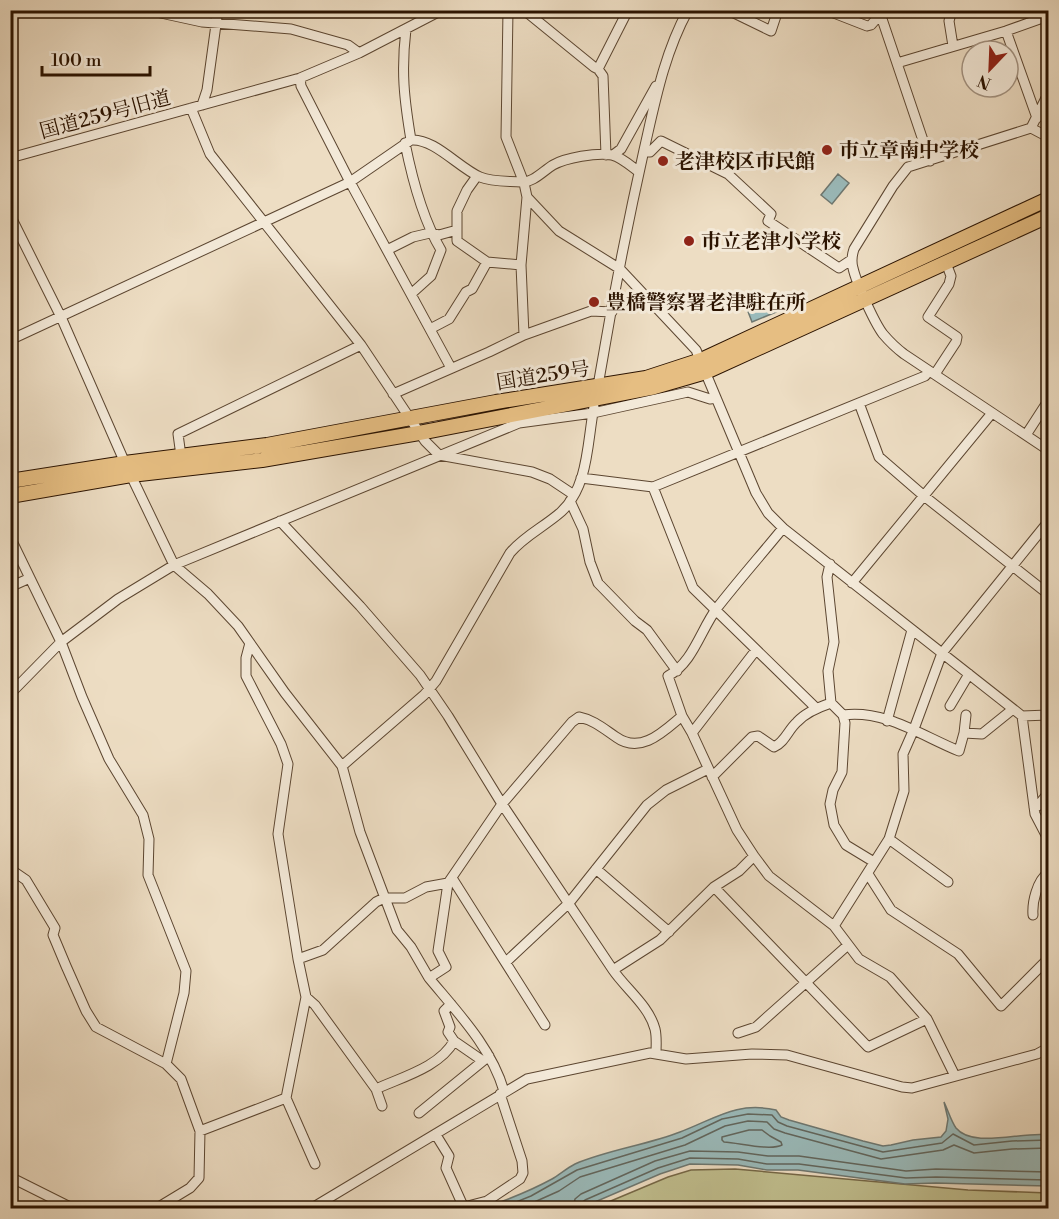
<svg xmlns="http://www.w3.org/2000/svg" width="1059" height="1219" viewBox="0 0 1059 1219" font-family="'Libre Bodoni','Noto Serif JP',serif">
  <rect width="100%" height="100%" fill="#edddc3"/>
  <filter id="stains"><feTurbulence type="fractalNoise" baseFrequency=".00333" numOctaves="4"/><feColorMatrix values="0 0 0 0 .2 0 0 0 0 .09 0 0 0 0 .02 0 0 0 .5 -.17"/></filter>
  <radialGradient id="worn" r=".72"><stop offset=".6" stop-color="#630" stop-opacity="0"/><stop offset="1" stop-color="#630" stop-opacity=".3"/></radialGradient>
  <path fill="#c0be8e" stroke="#766847" stroke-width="1.5" d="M735 1169 968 1190 1048 1193V1208H594L668 1177 691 1170Z"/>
  <path fill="#9ababa" stroke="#6e7770" stroke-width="1.5" d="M838 174 849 183 832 204 821 195Z
    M771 299 776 312 752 322 747 309Z
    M944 1102C948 1110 951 1121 956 1128 973 1149 1023 1131 1048 1135V1186L936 1183 905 1184 798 1170H767L738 1165 690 1164 660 1174 581 1208H484C507 1200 530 1191 552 1179 559 1175 567 1168 575 1164 607 1150 647 1145 680 1132 715 1119 736 1101 776 1110L781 1117 789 1120 863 1141 883 1146 891 1145 913 1140 941 1137 946 1131 948 1119Z"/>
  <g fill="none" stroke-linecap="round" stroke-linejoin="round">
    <path stroke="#62665d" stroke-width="1.5" d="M749 1130H762L770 1136 781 1142 782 1145C770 1151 740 1143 724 1142L722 1140V1137Z
      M501 1208 531 1196 577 1170 682 1138 722 1119 748 1114 772 1115 778 1122 787 1126 883 1152 942 1143 953 1134 974 1145 1012 1141 1048 1140
      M521 1208 559 1191 580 1177 685 1145 725 1126 748 1121 767 1122 774 1129 785 1133 881 1159 943 1150 954 1145 974 1153 1012 1149 1048 1148
      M573 1208 575 1199 581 1194 655 1161 690 1151 738 1152 768 1156H799L906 1171 936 1169 1048 1172
      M581 1208V1203L585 1200 658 1168 690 1158 738 1159 767 1164H799L906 1178 936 1177 1048 1180"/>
    <g stroke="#5c4631" stroke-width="11">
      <path id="minor" d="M147 10 202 22 291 29 348 45 359 53
        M508 10 506 137 524 183 527 197 559 231 620 269 696 350 756 493 768 513 783 528 1022 716 1035 814 1048 839
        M524 10 594 67 598 69 603 76 606 155
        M726 10 734 13 771 31 778 10
        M826 10 867 26 871 25 878 17 882 19 930 161
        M952 10 949 21 953 46
        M406 29C401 71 404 98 411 140
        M1006 31 1037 118
        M897 63 1006 31 1048 16
        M598 69 628 10
        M300 78 301 86 350 182 451 368
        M1048 94 1031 128 908 167 893 186 854 249C852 255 851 261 853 268 856 282 874 322 883 334 889 341 896 348 904 354L1048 450
        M202 105 207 90 218 10
        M191 108 210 154 361 345 425 441 439 455 532 472 550 479 574 495
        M1031 128 1048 137
        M405 143C412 178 423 220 441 250L431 276 411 294
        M644 152H650L661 141 728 174 771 214 768 221 839 268 851 260
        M613 155 621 149 656 86
        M10 158 300 78 359 53 442 10
        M477 176 467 190 457 211V241L487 262 521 265
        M10 215 61 317 125 463 174 565 208 594 238 626 285 693 342 766 360 832 397 930 411 947 429 978
        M387 250 413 237 430 233 439 235 457 230
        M430 329 449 319 466 292 472 289 487 262
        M524 335 521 265 527 197
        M10 340 350 182 411 140C434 138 459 168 480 177 492 182 507 181 521 182 533 183 543 171 553 165 565 158 597 152 612 155 621 157 631 166 639 172
        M935 374 956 342 957 337 928 317 949 284 951 276 946 263
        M599 380C612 303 627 226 644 150 655 102 664 54 688 10
        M393 394 489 352 524 335 591 311 612 312
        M859 403 879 457 924 496 1048 594
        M1026 435 1048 401
        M181 456 178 434 361 345
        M581 478 653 487 925 376 929 371
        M653 487 693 588 816 708
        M570 501 583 529 590 562 598 583 635 621 647 630 677 671
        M280 521 360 606 420 675 448 716 502 804 613 970C626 989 649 1006 655 1029 657 1037 656 1046 656 1054
        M783 528C761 555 738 581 717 608 701 629 693 663 668 676L682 716 692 733 737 830 754 856 769 876 834 926 859 959 890 977 927 1019 955 1076
        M10 537 61 642 82 697 109 759 143 815 149 839 148 875 186 971 184 993 166 1064
        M830 564 827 577 834 642 828 671 831 703 843 715C884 709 922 736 959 751L964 733 966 715
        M852 583 992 413
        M10 587 30 578
        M10 694 61 642 118 599 174 565 519 423 593 413 688 392 710 399 716 398
        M950 706 969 674
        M843 715 845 723 842 772 833 790 830 804 834 825 846 845 874 862
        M1022 716 1048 715
        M887 721 912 630
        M692 733 756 650
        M964 733 982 734 1013 709
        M342 766 424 695 436 681 510 553C524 536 544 527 561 512 589 486 587 442 594 407
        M712 777 752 737 758 736 774 747C785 742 788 730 797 722 806 712 819 707 831 703
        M1034 807 1038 806 1048 793
        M889 839 948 882
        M10 869 26 880 55 928 53 935 66 966 86 1011 96 1027 166 1064 181 1079 200 1131 199 1178 190 1188 157 1208
        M596 869 669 932
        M868 874 891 910 958 954 1001 1006 1048 959
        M452 878 545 1025
        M714 887 868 1047 927 1019
        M1033 915C1032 902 1037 881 1048 873
        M834 926 889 839 904 791 903 754 914 729 942 653 1048 522
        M298 959 323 950 376 902 384 898H405L426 887 448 883
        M506 962 569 903 647 805 666 790 708 769
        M613 970 660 940 714 887 739 871 754 856
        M306 997 315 1005 376 1089 382 1106
        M451 1004 444 1011 450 1027 448 1032 454 1041 483 1061
        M738 1033 756 1027 848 945
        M376 1089C402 1077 440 1067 454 1041
        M504 1091C491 1047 458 1013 429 978L446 967 438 951 448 883 502 804 572 722 579 717C594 720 604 729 616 737 641 755 664 731 682 716
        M286 1098 315 1164
        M419 1113 489 1056
        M200 1131 286 1098 306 997 298 959 278 834 288 764 281 744 246 676V658L250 643
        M436 1135 449 1156 446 1168 464 1208
        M10 1177 72 1208
        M37 1208 63 1204
        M312 1208 527 1079 650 1053 686 1059 752 1054 787 1055 902 1087 912 1088 1037 1054 1048 1048
        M460 1208 487 1201 520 1179 523 1173 522 1161 500 1094"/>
    </g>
    <g stroke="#2b1300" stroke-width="16">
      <path id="highway" d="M10 481 125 463 267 445 496 402 646 378 701 360 1048 199
        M10 496 131 475 262 460 419 433 651 388 706 372 1048 216"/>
    </g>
    <use href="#minor" stroke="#f3e9d8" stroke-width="9"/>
    <use href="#highway" stroke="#e6be82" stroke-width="14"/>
  </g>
  <g fill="#8f2418" stroke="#f3e9d8" stroke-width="2">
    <circle cx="827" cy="150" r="6"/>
    <circle cx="663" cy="161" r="6"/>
    <circle cx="689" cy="241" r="6"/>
    <circle cx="594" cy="302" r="6"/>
  </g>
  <g text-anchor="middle" stroke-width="6" stroke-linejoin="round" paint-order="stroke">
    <g font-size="20" fill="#2b1300" stroke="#f3e9d8">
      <text transform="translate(105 114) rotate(-15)" y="7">国道259号旧道</text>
      <text transform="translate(543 375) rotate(-9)" y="7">国道259号</text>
    </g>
    <g font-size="20" font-weight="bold" fill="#2b1300" stroke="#f3e9d8" text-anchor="start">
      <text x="839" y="157">市立章南中学校</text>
      <text x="675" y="168">老津校区市民館</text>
      <text x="701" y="248">市立老津小学校</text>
      <text x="606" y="309">豊橋警察署老津駐在所</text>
    </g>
  </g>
  <rect width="1059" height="1219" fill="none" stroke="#edddc3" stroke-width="36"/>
  <rect x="12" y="12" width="1035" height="1195" fill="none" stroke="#2b1300" stroke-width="3"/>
  <rect x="18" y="18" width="1023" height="1183" fill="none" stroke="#2b1300" stroke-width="1.5"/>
  <g transform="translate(990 69) rotate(203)"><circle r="28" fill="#f3e9d8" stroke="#a39382" stroke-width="1.5"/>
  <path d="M0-4.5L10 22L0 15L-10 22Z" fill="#8f2418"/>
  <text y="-9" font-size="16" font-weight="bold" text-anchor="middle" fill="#2b1300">N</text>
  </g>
  <path d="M42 66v9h108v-9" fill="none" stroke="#2b1300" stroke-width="3"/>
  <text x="51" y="66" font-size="18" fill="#2b1300" stroke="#f3e9d8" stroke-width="4.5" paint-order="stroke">100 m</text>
  <rect width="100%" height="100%" filter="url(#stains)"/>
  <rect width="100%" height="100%" fill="url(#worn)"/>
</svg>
